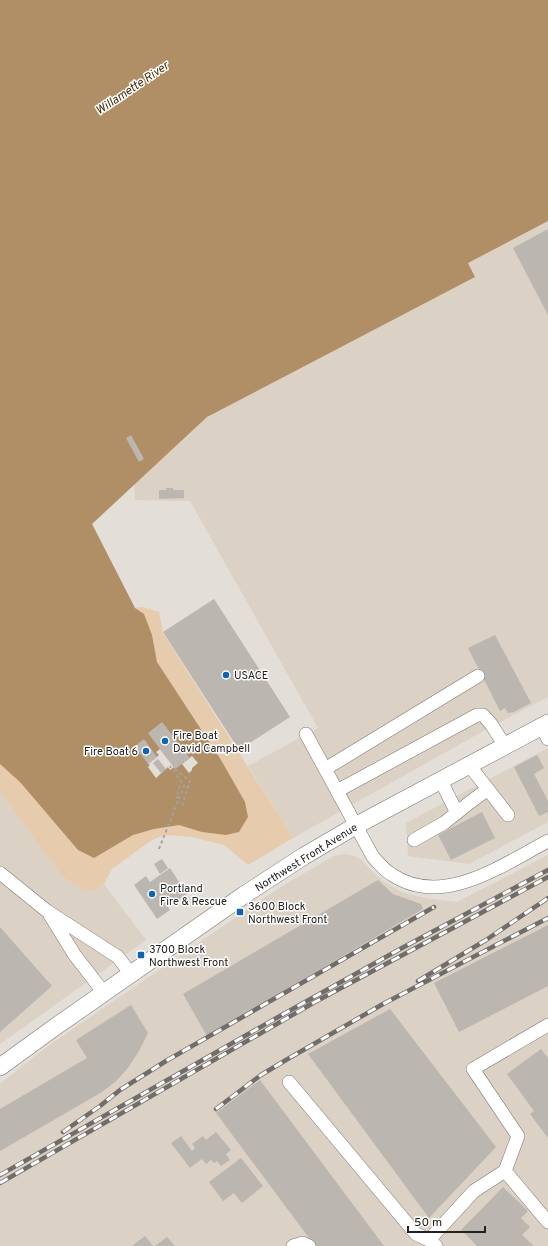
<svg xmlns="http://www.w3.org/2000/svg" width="548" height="1246" viewBox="0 0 548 1246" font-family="Overpass,sans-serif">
  <rect width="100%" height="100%" fill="#e3ded8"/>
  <path fill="#dbd1c4" d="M548 182V697L485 730 293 838 248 766 318 728 190 501 135 500 134 485 92 524 135 608 25 454Z
    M548 748V822L469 864 408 856 406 823Z
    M0 792 58 871 94 891 104 884 146 940 0 1044Z
    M345 854 354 856 362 860 372 871 384 882 402 892 424 898 457 902 548 855V1246H0V1084L48 1046 279 888 334 856Z"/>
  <path fill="#e6ccad" d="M142 607 159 612 163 633 293 838 248 865 224 845 191 837 164 835 152 840 112 869 104 884 94 891 84 889 74 885 58 871 0 792V720L177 721 135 608Z"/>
  <path fill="#b08f66" d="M0 0H548V221L468 263 475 277 207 417 92 524 135 608 144 614 152 635 157 662 221 760 245 802 248 817 239 832 226 835 202 832 179 825 154 829 133 835 94 858 78 850 20 782 0 764Z"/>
  <path fill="#e3ded8" d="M160 749 174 767 170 770 168 767 156 778 148 767 150 765 148 764 159 755 156 752Z
    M192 756 198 763 192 768V770L189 773 182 764Z"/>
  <path fill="#bbb6b0" d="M548 229V315L513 248Z
    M131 435 144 459 139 462 126 438Z
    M166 488H173V490H184V498L159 499V490H166Z
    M214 599 290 717 239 750 163 632Z
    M495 635 531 703 514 712 508 713 505 708 500 711 468 648Z
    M162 722 190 758 175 769 148 733Z
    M144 739 157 757 148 764 135 746Z
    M537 755 544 768 534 774 548 801V812L539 816 514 767Z
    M158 759 166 769 161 773 153 763Z
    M482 812 495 838 451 860 438 835Z
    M162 859 168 868 160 874 154 864Z
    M170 868 187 894 168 907 170 910 157 919 134 885 146 876 150 882Z
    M378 880 393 894 421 904 423 909 207 1036 183 994Z
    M548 925V986L459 1032 434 983Z
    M0 927 52 986 0 1032Z
    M131 1005 148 1033 139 1051 128 1068 116 1081 102 1092 0 1151V1109L87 1058 76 1040Z
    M390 1009 496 1147 429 1218 308 1054Z
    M541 1049 548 1058V1138L530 1114 534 1111 507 1074Z
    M260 1080 384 1246H315L216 1113Z
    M216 1132 231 1150 226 1154 230 1160 221 1166 217 1161 214 1163 211 1160 206 1164 202 1159 190 1168 171 1143 181 1136 192 1151 195 1148 192 1144 203 1136 206 1140Z
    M241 1158 263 1186 242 1203 234 1193 223 1201 209 1182Z
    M503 1187 528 1211 521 1218 530 1227 522 1235 534 1246H477L461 1230Z
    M145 1236 153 1246H132Z
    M167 1237 175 1246H155Z"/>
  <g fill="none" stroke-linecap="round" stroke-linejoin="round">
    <g stroke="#7b7670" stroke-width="14">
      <path id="minor" d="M542 727 548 739
        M306 734 373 857C379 863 384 870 391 874 442 909 502 865 548 841
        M469 765 508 815
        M325 769 478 676
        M441 781 457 813
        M337 791 477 715H483L491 724 505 746
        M414 840 444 823 469 803 488 789
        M0 873 47 911 118 957 131 974
        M50 915 74 954 104 993
        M289 1082 416 1234 429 1240 436 1246
        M505 1171 548 1222
        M429 1240 474 1191 505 1171 518 1136 473 1069 548 1025
        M293 1246 303 1243 309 1246"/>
    </g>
    <g stroke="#7b7670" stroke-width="18">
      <path id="major" d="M0 1067 55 1027 244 895 304 856 357 825 548 723"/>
    </g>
    <path stroke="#a5a19c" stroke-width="2" stroke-dasharray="3 3" stroke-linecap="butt" d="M175 769 190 781 182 806
      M179 798 176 797 181 783
      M159 849 184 786 170 766"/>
    <use href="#minor" stroke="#fff" stroke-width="13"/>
    <use href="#major" stroke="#fff" stroke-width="17"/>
    <g stroke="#716d6a" stroke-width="4.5">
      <path id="rail" d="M418 981 486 940 548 898
        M216 1109 261 1075 286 1060 383 1004 548 918
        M63 1132 100 1106 120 1090 166 1061 434 907
        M0 1175 280 1016 402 948 548 870
        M0 1183 315 1002 548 877"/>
    </g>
    <use href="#rail" stroke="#fff" stroke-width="3" stroke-dasharray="9" stroke-linecap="butt"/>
  </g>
  <g fill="#0f65b3" stroke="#fff" stroke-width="1.5">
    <circle cx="226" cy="675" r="4"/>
    <circle cx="165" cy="741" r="4"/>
    <circle cx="146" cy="751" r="4"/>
    <circle cx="152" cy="894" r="4"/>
    <rect x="236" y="908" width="8" height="8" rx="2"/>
    <rect x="137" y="951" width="8" height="8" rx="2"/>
  </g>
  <g text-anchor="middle" stroke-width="3" stroke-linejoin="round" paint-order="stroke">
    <g font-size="11" fill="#23211f" stroke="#fff" text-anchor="start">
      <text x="234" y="679">USACE</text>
      <text x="173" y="739">Fire Boat<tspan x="173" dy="13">David Campbell</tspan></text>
      <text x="138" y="755" text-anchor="end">Fire Boat 6</text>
      <text x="160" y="892">Portland<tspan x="160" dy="13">Fire &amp; Rescue</tspan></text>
      <text x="248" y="910">3600 Block<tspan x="248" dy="13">Northwest Front</tspan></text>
      <text x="149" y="953">3700 Block<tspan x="149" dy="13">Northwest Front</tspan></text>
    </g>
    <g font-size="11" fill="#23211f" stroke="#fff">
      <text transform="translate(306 857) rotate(-32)" y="4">Northwest Front Avenue</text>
    </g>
    <g font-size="12" font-style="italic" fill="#442c09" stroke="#fff">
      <text transform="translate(132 88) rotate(-34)" y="4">Willamette River</text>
    </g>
  </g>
  <path d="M408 1226v6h77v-6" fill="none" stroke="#23211f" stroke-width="2"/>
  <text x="414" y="1226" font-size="12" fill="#23211f" stroke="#ffffff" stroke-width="3" paint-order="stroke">50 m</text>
</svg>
